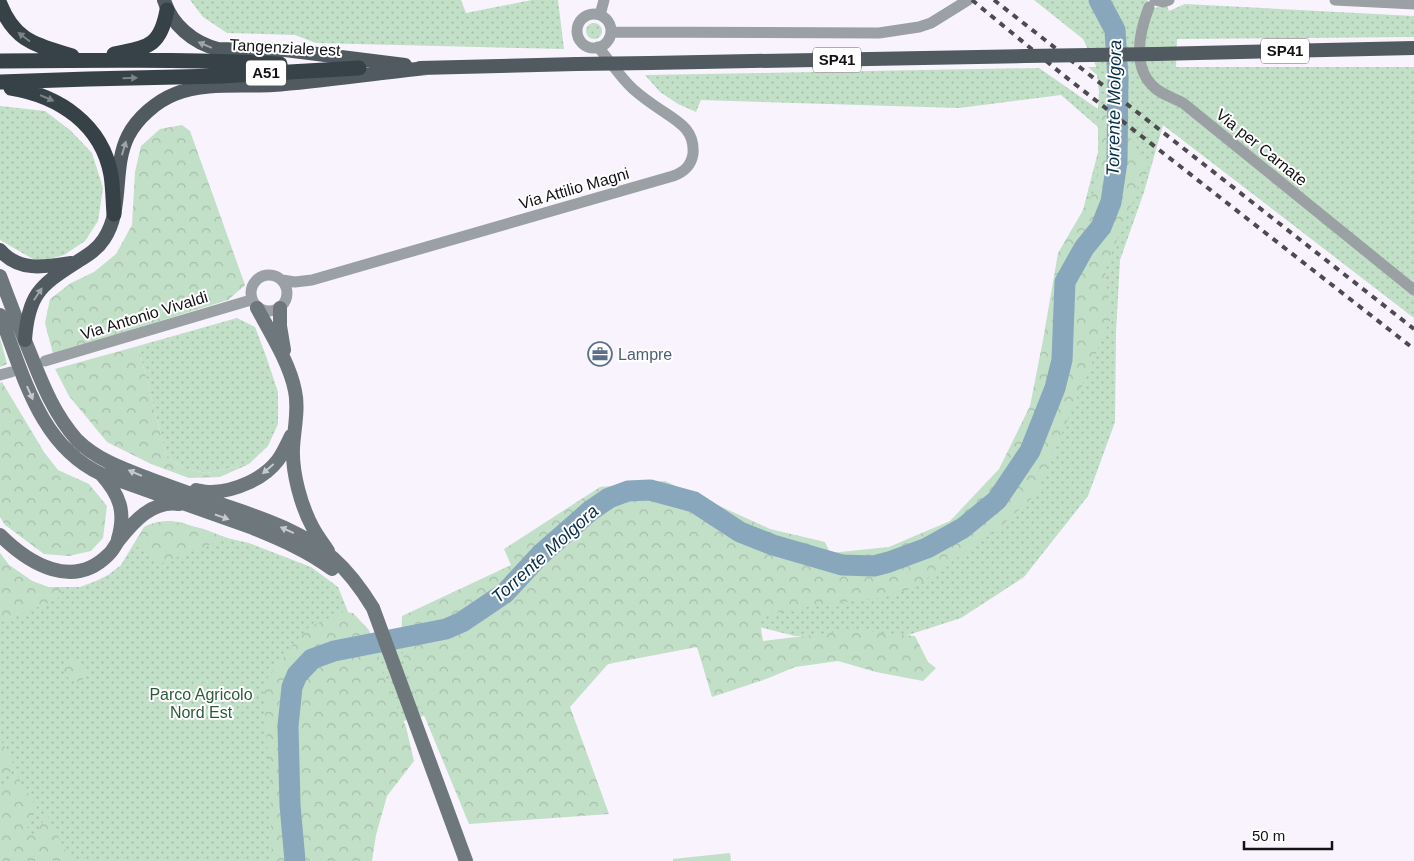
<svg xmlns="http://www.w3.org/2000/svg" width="1414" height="861" viewBox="0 0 1414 861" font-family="Arial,sans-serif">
  <defs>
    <pattern id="grass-dots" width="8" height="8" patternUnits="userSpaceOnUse" patternTransform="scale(1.25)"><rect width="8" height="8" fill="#c2dfc7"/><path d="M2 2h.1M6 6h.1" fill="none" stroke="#a6beaa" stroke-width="1.8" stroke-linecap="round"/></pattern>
    <pattern id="forest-crowns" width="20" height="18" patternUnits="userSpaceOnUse" patternTransform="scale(1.25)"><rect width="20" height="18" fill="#c2dfc7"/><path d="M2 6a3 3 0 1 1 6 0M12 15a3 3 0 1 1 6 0" fill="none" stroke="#a6beaa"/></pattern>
  </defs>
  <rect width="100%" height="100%" fill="#f8f3fd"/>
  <path fill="url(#grass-dots)" d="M190 0H461L466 13 532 0H558L564 49 316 43 295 35 227 33 203 17Z
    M1034 0H1147L1154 8 1167 6 1169 11 1185 4 1414 16V37L1177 39 1176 67H1414V318L1163 125 1144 192 1120 260 1116 332 1115 422 1088 496 1024 577 961 618 902 637 900 635 795 636 747 624 466 705 396 723 364 861H0V553L9 565 32 581 48 587H80L96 581 108 575 121 565 144 527 148 525 158 522 169 521 180 522 227 538 249 543 311 567 338 587 360 641 396 640 504 593 941 543 1024 442 1063 273 1084 206 1098 152V127L1061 95 959 108 701 100 696 112 678 104 660 92 645 75 1039 68 1098 109 1099 91 1097 75 1088 67H1096V66L1083 39Z
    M586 31a8 8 0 1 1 16 0a8 8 0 1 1-16 0Z
    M0 106 45 111 70 130 92 153 103 188 98 221 85 241 64 255 38 262 0 240Z
    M237 318 255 327 266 356 278 392V424L268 446 249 464 207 473 186 469 167 458 138 346Z"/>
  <path fill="url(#forest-crowns)" d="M1102 112 1127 132 1148 167 1145 180 1140 178 1134 199 1105 269 1110 320 1036 494 998 529 913 588 882 598 813 606 759 616 763 641 853 630 915 636 928 662 936 668 923 681 876 672 838 661 795 667 766 679 712 697 697 647 608 664 570 707 609 814 469 824 412 686 401 647 402 616 511 565 504 549 600 487 665 481 770 529 825 542 830 553 889 547 950 521 999 469 1030 406 1043 340 1058 253 1096 188Z
    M182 125 190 131 245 285 228 300 53 354 45 323 50 299 71 283 94 272 116 254 132 225 135 172 141 146 160 129Z
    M0 338 7 364 0 367Z
    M138 346 167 458 186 469 207 473 249 464 220 477 189 478 151 464 107 442 69 396 55 369Z
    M2 382 44 452 58 470 89 484 107 506 103 538 91 551 69 556 44 554 5 525 0 517V383Z
    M169 521 204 529 227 538 159 564 134 544C146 525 146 523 169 521Z
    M0 553 9 565 32 581 48 587 63 588 57 599 0 623Z
    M343 612 353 613 369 630 384 676 406 727 414 761 387 796 376 835 372 861H272L270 780 263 684 292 646 309 627Z
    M72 660 80 662 87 669C86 677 84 680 76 682L66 676 64 671 67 664Z
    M0 738 14 765 12 770 0 780Z
    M15 773 17 775 37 808 27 827 34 836 47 815 71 861H0V787Z"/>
  <path fill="#c2dfc7" d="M730 853 731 861H673V859Z"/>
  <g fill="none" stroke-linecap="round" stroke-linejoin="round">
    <path stroke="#88a7bc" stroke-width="21" d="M295 861 290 805 288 726 292 687 297 675 312 659 334 651 446 629 462 622 505 593 540 555 590 511 609 498 628 491 650 490 694 502 740 532 773 545 842 565 874 566 889 562 927 548 963 528 997 500 1030 451 1055 388 1062 360 1065 282 1084 248 1101 227 1111 202 1117 162 1118 78 1115 30 1099 0"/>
    <path stroke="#9aa0a3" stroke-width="11" d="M1155 0 1163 2 1169 0
      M1335 0 1414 4
      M1149 7C1139 33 1131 67 1155 88 1163 95 1174 98 1183 103L1414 290
      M577 31a17 17 0 1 1 34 0a17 17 0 1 1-34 0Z
      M600 15 604 0
      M611 32 879 33 919 27 931 23 968 0
      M251 293a18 18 0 1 1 36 0a18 18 0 1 1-36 0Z
      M282 280 295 282 312 280 673 176C684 172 691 166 693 154 695 130 679 122 661 110 652 104 642 97 633 89 620 77 610 61 598 47
      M45 361 251 300
      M0 375 11 372"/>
    <path stroke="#6e777b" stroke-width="14" d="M0 276C10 303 21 331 32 358 44 388 55 415 77 440 97 460 124 469 150 479 177 489 205 499 232 508 268 520 304 533 333 558 350 573 362 590 373 608L466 861
      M257 308C270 332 290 364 295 391 299 409 294 429 293 448 292 473 301 506 313 528 317 536 323 543 328 551
      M280 308V326L284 350
      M0 315C23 373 39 445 101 474L253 528C280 539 308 551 332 569
      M101 474C120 495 126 512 118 539
      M196 490C201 491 207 492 212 492 235 491 264 479 278 460 283 453 287 444 291 436
      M0 535C29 564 73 590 108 555 113 551 115 545 119 540 134 521 153 500 179 504"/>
    <path stroke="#505a60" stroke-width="14" d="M164 0C171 24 193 43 218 49L285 50 405 65
      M1156 54 1414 48
      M650 63 1025 56
      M420 68 577 64
      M0 250C19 272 45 267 71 263
      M25 340C28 296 39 286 75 263 86 256 97 250 104 239 124 209 112 168 128 136 137 118 157 101 175 94 206 82 240 87 273 85 324 81 376 73 427 68"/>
    <path stroke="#364248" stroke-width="15" d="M0 4C15 42 37 45 72 56
      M114 54C147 47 160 48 167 10
      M0 61C93 60 187 59 280 64
      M0 82 88 79 221 76 359 68
      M11 88C60 96 102 125 111 175 113 188 113 201 114 214"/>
    <path stroke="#4d4a50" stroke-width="4" stroke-dasharray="6 6" stroke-linecap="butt" d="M972 0 1062 74 1414 349
      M994 0 1414 329"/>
    <path stroke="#505a60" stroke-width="14" d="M1025 56 1156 54
      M577 64 650 63"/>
  </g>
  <defs><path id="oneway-solid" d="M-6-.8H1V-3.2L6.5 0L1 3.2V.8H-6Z" transform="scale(1.25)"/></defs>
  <g fill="#7c8488">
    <use href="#oneway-solid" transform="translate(24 37) rotate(-143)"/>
    <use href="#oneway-solid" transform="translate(130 78) rotate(-1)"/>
    <use href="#oneway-solid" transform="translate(47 98) rotate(23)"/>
  </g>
  <g fill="#9fa4a8">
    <use href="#oneway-solid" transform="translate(205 45) rotate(-157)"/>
    <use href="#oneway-solid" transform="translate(124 148) rotate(-74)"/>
    <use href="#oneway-solid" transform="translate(38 294) rotate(-56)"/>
  </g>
  <g fill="#c5c9ca">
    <use href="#oneway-solid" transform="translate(30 393) rotate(66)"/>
    <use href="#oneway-solid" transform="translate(268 469) rotate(139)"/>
    <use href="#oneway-solid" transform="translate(135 473) rotate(-157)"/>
    <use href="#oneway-solid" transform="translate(222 517) rotate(19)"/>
    <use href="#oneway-solid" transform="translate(287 530) rotate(-156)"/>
  </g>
  <defs>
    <g id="office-ring" transform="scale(1.25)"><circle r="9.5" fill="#fff" stroke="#5c6f8a" stroke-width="1.5"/><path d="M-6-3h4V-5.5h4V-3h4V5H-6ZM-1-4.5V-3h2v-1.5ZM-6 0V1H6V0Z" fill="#5c6f8a"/></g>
  </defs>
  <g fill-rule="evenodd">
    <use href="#office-ring" x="600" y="354"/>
  </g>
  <g text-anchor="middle" stroke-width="4" stroke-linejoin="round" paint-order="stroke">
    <g fill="#fff" stroke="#5a595c" stroke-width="1">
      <rect x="1261" y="38.5" width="48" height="25" rx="4"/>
      <rect x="813" y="47.5" width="48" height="25" rx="4"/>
      <rect x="246" y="60.5" width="40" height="25" rx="4"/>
    </g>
    <g font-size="15" font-weight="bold" fill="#141216">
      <text x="1285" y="56">SP41</text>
      <text x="837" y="65">SP41</text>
      <text x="266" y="78">A51</text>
    </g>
    <g font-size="16" fill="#141216" stroke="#fff">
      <text transform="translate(285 47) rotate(3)" y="6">Tangenziale est</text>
      <text transform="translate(1262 147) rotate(39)" y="6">Via per Carnate</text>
      <text transform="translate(574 188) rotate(-16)" y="6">Via Attilio Magni</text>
      <text transform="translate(144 315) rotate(-17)" y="6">Via Antonio Vivaldi</text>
    </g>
    <g font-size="16" fill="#4e5e75" stroke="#fff" text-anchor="start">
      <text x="618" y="360">Lampre</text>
    </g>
    <g font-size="16" fill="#2c5b39" stroke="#fff">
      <text x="201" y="700">Parco Agricolo<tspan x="201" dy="18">Nord Est</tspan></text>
    </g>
    <g font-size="18" font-style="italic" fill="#062f47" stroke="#fff">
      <text transform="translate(1114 108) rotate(-89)" y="6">Torrente Molgora</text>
      <text transform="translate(545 554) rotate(-42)" y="6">Torrente Molgora</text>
    </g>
  </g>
  <path d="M1244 841v8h88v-8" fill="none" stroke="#141216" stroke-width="2.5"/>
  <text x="1252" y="841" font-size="15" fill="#141216" stroke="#ffffff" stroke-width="4" paint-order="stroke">50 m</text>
</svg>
